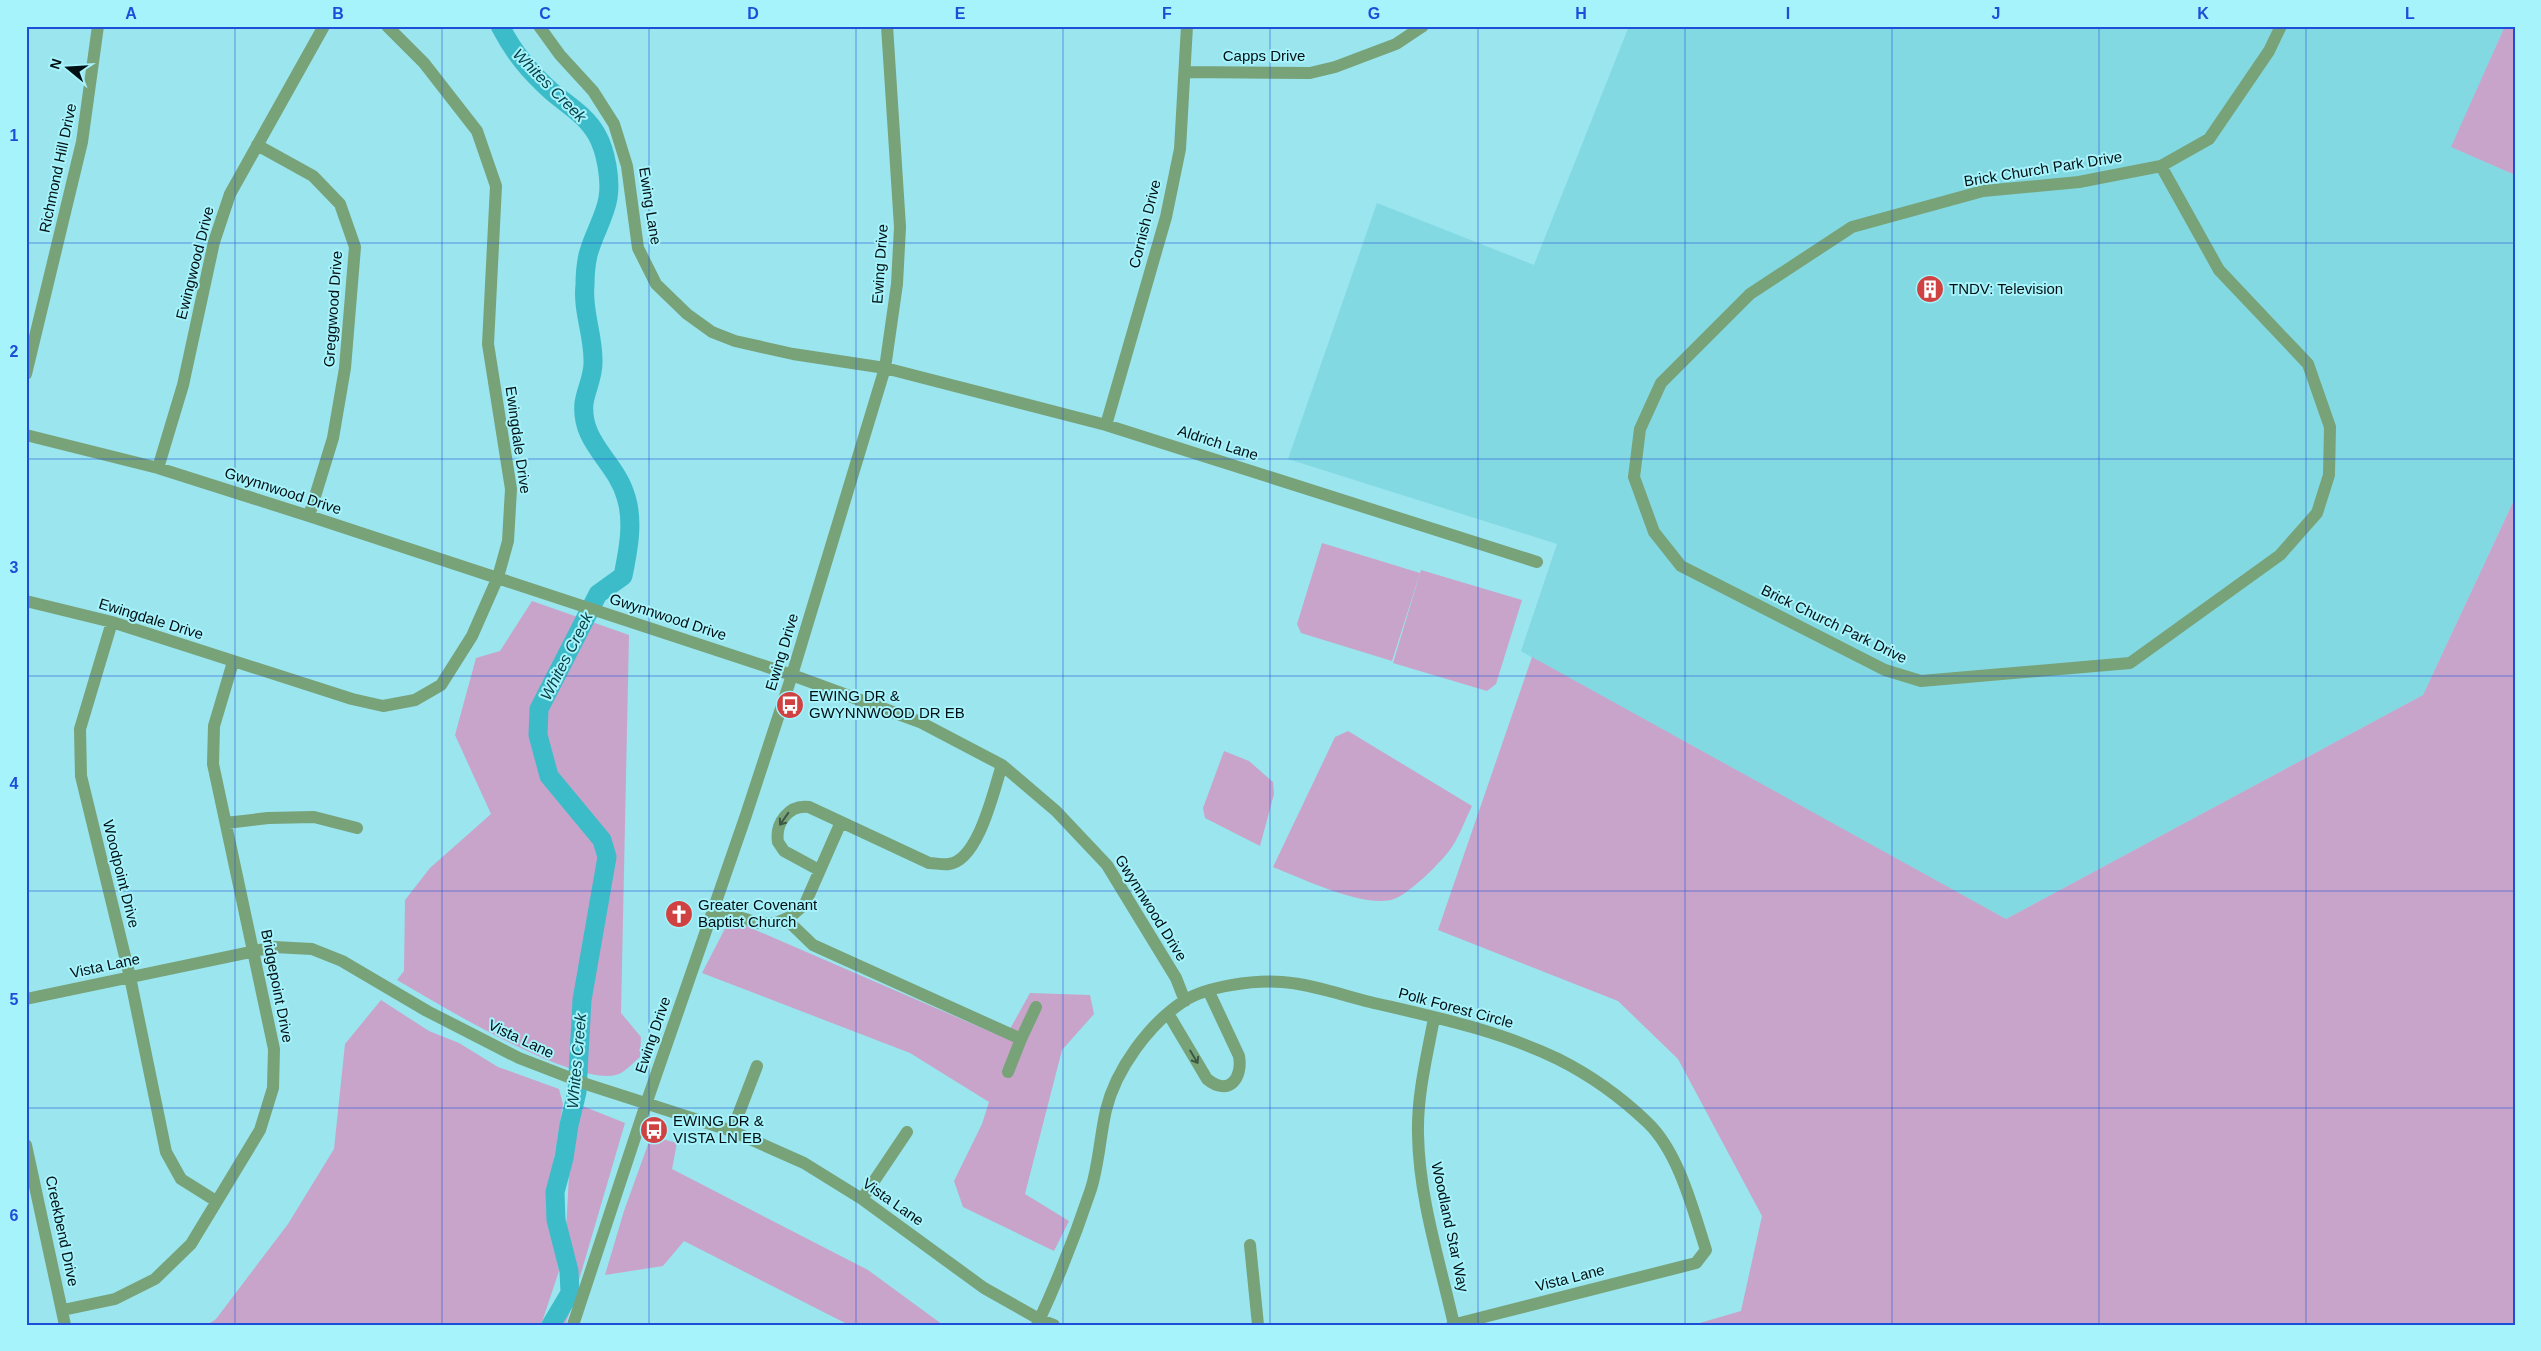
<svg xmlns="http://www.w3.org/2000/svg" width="2541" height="1351" viewBox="0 0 2541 1351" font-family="Arial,sans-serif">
  <rect width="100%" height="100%" fill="#9ae5ee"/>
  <path fill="#83d9e2" d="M1629 26H2505L2452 147 2515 175V498L2423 695 2006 919 1795 812 1521 651 1557 544 1288 459 1377 203 1534 265Z"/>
  <path fill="#c8a4ca" d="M2505 26H2515V175L2451 147Z
    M2515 498V1325H1693L1741 1311 1762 1216 1678 1059 1618 1001 1438 930 1532 657 2006 919 2423 695Z
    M1322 543 1420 573 1392 661 1301 633 1297 624Z
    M1421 570 1522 600 1496 684 1487 691 1393 663Z
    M532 601 629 635 621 1013 641 1037 640 1057C634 1062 626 1071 619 1074 578 1090 437 1003 397 980L404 971 405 900 430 868 491 814 455 735 476 658 500 651Z
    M1348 731 1472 806C1465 820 1459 838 1449 851 1440 863 1409 894 1394 899 1365 909 1301 878 1273 867L1335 737Z
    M1224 751 1249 761 1273 782 1274 794 1260 846 1205 818 1203 808Z
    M730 919 1005 1038 1030 993 1090 995 1094 1014 1062 1050 1025 1194 1069 1221 1054 1251 963 1207 954 1181 982 1124 989 1102 910 1053 702 973Z
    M381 1000 429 1031 459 1043 498 1067 559 1089 563 1104 546 1208 559 1271 541 1325H207L216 1319 288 1224 334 1149 345 1044Z
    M580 1105 625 1123 569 1314 565 1325H558L565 1315 575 1283 566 1231 570 1157Z
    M651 1136 677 1143 672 1169 868 1270 943 1325H849L684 1241 663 1266 605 1275 624 1211Z"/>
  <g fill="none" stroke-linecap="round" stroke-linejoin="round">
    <path stroke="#3cbcc9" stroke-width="19" d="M500 26C514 53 529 71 551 91 567 105 586 115 597 135 606 151 611 180 608 198 605 217 593 235 588 255 586 264 585 275 585 285 582 311 594 336 593 363 593 377 586 390 584 403 580 443 616 461 626 497 634 522 628 551 623 576L598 594 539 709 538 735 549 776 602 840 607 857 582 1000 577 1092 569 1125 564 1158 555 1192 556 1220 569 1271 570 1293 551 1325"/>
    <path stroke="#78a278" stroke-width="12" d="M539 26 560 55 593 91 614 124 627 166 638 248 656 284 687 314 712 332 735 341 793 354 885 368 1106 425 1537 562
      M1185 72 1310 73 1335 67 1396 44 1423 26
      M257 145 313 176 340 204 355 247 345 368 333 438 309 516
      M2161 166 2219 270 2308 364 2330 427 2329 475 2317 513 2280 555 2130 663 1921 681 1885 670 1681 566 1654 532 1634 477 1640 429 1661 383 1750 294 1852 227 1983 191 2079 182Z
      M2161 166 2209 139 2269 51 2281 26
      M26 374 82 142 98 26
      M1106 425 1166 217 1180 149 1187 26
      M26 435 158 468 309 516 792 675 920 722 1002 765 1056 811 1107 865 1176 978 1185 1001
      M158 468 183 385 214 242 230 194 324 26
      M26 601 112 622 352 699 383 706 415 700 441 685 472 636 498 577 508 541 511 489 488 344 496 186 477 131 424 63 387 26
      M112 622 80 729 81 776 130 977 166 1152 181 1179 216 1201
      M226 823 268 818 314 817 357 828
      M819 870 784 851 778 842C775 823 789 804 809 807L929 863C935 863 943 865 949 864 979 860 994 789 1002 765
      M714 910 759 923H776L790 917 805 904 841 822
      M786 919 813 945 1021 1039 1008 1072
      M26 999 274 947 312 949 342 961 427 1011 519 1058 589 1085 732 1131 804 1163 862 1199 984 1288 1039 1319 1054 1325
      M1169 1015 1207 1079C1229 1097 1243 1078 1239 1056L1209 992
      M1434 1018C1427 1056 1417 1095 1418 1134 1419 1199 1440 1262 1454 1325
      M1021 1039 1036 1007
      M732 1131 757 1066
      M26 1145 65 1325
      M862 1199 907 1132
      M1250 1245 1258 1325
      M63 1310 115 1299 155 1279 191 1244 260 1130 273 1088 274 1049 213 764 214 726 233 662
      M573 1325 646 1104 746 815 792 675 885 368 897 284 900 227 887 26
      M1037 1325C1057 1282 1076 1234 1091 1189 1099 1163 1100 1136 1106 1110 1116 1069 1149 1024 1184 1001 1207 986 1254 980 1282 982 1311 984 1342 995 1370 1002 1434 1017 1498 1030 1558 1059 1590 1075 1622 1098 1648 1123 1679 1153 1693 1210 1706 1250L1696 1263 1452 1325"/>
  </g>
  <defs><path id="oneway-shaft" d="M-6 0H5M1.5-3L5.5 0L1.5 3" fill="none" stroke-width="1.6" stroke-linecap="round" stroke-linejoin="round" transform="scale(1.25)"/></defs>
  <g stroke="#3c5946">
    <use href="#oneway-shaft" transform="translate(784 819) rotate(125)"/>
    <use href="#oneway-shaft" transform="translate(1194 1057) rotate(59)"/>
  </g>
  <path fill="none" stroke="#1d4ed8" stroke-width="1" stroke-opacity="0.55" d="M235 26V1325M442 26V1325M649 26V1325M856 26V1325M1063 26V1325M1270 26V1325M1478 26V1325M1685 26V1325M1892 26V1325M2099 26V1325M2306 26V1325M26 243H2515M26 459H2515M26 676H2515M26 891H2515M26 1108H2515"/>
  <defs>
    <g id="building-disc" transform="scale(1.4375)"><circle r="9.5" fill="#d04141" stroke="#a7f3fb"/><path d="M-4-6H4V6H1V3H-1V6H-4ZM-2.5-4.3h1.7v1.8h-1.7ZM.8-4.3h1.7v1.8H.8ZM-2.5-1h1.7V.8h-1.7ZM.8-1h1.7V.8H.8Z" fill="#fff"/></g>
    <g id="bus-disc" transform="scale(1.4375)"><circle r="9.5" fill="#d04141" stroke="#a7f3fb"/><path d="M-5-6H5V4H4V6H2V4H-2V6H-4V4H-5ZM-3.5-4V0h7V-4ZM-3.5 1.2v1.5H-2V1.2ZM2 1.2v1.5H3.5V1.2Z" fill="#fff"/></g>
    <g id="church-disc" transform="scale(1.4375)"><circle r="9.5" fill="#d04141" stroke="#a7f3fb"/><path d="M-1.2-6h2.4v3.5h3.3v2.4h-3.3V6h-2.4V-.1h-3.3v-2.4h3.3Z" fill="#fff"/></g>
  </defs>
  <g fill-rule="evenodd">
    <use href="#building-disc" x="1930" y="289"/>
    <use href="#bus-disc" x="790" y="705"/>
    <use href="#church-disc" x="679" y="914"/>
    <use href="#bus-disc" x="654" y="1130"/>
  </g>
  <g text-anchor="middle" stroke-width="4" stroke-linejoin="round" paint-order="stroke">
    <g font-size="15" fill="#001013" stroke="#a7f3fb">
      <text x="1264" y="61">Capps Drive</text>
      <text transform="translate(58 168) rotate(-78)" y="5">Richmond Hill Drive</text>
      <text transform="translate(2043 169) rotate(-9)" y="5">Brick Church Park Drive</text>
      <text transform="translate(650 206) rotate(81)" y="5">Ewing Lane</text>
      <text transform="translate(1145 224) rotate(-76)" y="5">Cornish Drive</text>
      <text transform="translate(195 263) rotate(-76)" y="5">Ewingwood Drive</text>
      <text transform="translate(880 264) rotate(-86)" y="5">Ewing Drive</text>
      <text transform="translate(333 309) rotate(-86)" y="5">Greggwood Drive</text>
      <text transform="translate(518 440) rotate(82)" y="5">Ewingdale Drive</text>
      <text transform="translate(1218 443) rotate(18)" y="5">Aldrich Lane</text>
      <text transform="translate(283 491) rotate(18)" y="5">Gwynnwood Drive</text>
      <text transform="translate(668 617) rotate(18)" y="5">Gwynnwood Drive</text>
      <text transform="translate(151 619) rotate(17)" y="5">Ewingdale Drive</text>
      <text transform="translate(1834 624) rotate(26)" y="5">Brick Church Park Drive</text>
      <text transform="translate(782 652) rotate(-73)" y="5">Ewing Drive</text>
      <text transform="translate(121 874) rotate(76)" y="5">Woodpoint Drive</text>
      <text transform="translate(1151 908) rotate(58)" y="5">Gwynnwood Drive</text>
      <text transform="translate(105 966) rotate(-12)" y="5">Vista Lane</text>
      <text transform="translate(277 986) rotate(79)" y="5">Bridgepoint Drive</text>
      <text transform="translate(1456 1008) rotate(15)" y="5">Polk Forest Circle</text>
      <text transform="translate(653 1035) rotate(-71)" y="5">Ewing Drive</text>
      <text transform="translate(521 1039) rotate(25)" y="5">Vista Lane</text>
      <text transform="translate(893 1202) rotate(35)" y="5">Vista Lane</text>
      <text transform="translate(1450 1227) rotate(78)" y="5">Woodland Star Way</text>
      <text transform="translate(62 1231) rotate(78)" y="5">Creekbend Drive</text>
      <text transform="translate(1570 1278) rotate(-14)" y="5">Vista Lane</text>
    </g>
    <g font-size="15" fill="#001013" stroke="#a7f3fb" text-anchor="start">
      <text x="1949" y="294">TNDV: Television</text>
      <text x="809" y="701">EWING DR &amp;<tspan x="809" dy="17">GWYNNWOOD DR EB</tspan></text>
      <text x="698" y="910">Greater Covenant<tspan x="698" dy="17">Baptist Church</tspan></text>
      <text x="673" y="1126">EWING DR &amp;<tspan x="673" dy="17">VISTA LN EB</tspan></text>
    </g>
    <g font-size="16" font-style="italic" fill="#084248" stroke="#a7f3fb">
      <text transform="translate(550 85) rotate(45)" y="6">Whites Creek</text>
      <text transform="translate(566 656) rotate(-63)" y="6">Whites Creek</text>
      <text transform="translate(576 1061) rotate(-85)" y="6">Whites Creek</text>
    </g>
  </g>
  <rect width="2541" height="1351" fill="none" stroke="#a7f3fb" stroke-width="55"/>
  <g transform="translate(68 68) rotate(288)" stroke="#a7f3fb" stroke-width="4" paint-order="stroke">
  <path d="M0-4L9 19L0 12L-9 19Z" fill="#001013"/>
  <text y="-8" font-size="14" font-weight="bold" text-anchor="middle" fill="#001013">N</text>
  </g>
  <rect x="28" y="28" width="2486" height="1296" fill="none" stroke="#1d4ed8" stroke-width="2"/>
  <g font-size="16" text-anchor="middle" font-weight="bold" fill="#1d4ed8">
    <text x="131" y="19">A</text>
    <text x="338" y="19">B</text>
    <text x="545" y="19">C</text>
    <text x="753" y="19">D</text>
    <text x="960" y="19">E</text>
    <text x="1167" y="19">F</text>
    <text x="1374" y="19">G</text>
    <text x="1581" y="19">H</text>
    <text x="1788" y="19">I</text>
    <text x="1996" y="19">J</text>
    <text x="2203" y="19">K</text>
    <text x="2410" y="19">L</text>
    <text x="14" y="141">1</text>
    <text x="14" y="357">2</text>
    <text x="14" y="573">3</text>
    <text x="14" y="789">4</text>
    <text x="14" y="1005">5</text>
    <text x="14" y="1221">6</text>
  </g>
</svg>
